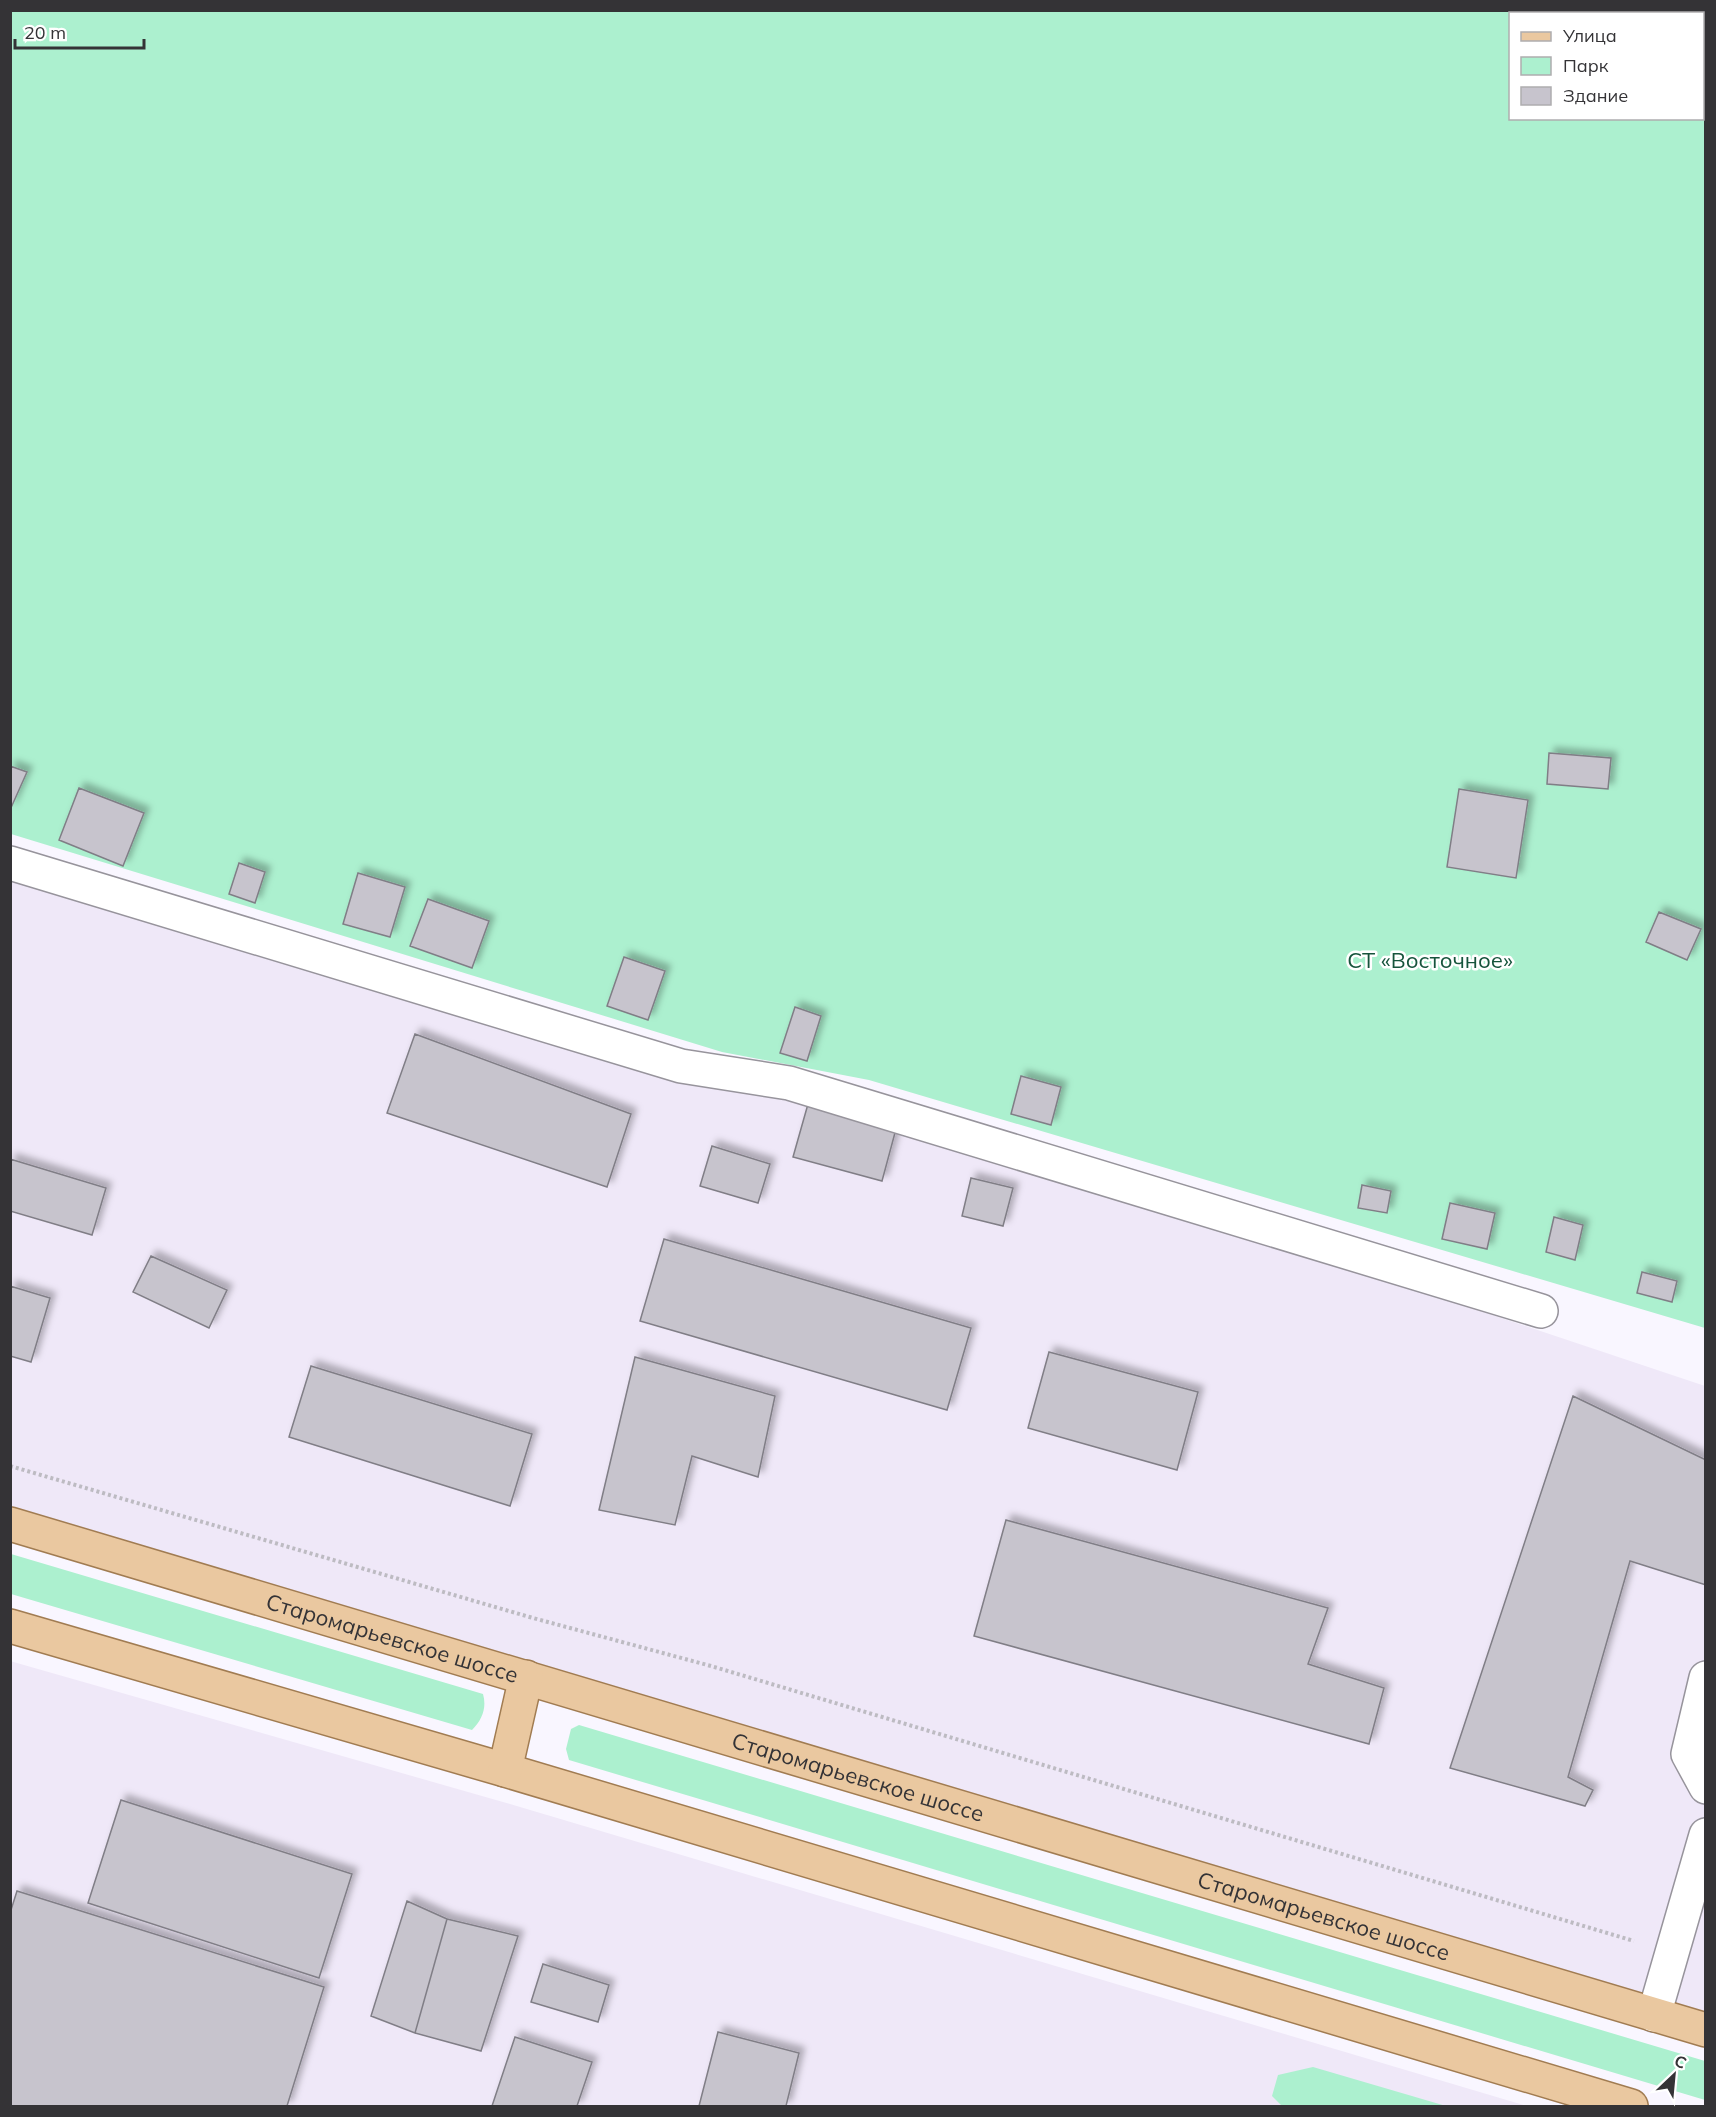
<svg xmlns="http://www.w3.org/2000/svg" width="1716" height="2117" viewBox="0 0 1716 2117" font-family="Mulish,sans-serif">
  <defs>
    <filter id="shadow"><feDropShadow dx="5.5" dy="-5.5" stdDeviation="3" flood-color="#0004"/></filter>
  </defs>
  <rect width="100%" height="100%" fill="#f9f6ff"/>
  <path fill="#efe8f8" d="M10 876 679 1083 790 1091 1040 1164 1705 1386V2018L11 1512Z
    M10 1661 510 1804 1527 2106H11Z"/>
  <path fill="#acf0cf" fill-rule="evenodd" d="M10 11H1705V1328L869 1080 722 1052 11 834ZM1510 14H1702V118H1510Z
    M11 1554 483 1694C487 1708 482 1720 472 1730L11 1594Z
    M579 1725 1705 2061V2100L569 1760 566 1749 571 1729Z
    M1313 2067 1446 2106H1282L1272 2096 1278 2075Z"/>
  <path fill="#c7c4cd" stroke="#807e86" stroke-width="1.5" filter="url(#shadow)" d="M1549 753 1611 758 1608 789 1547 784Z
    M10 766 27 772 10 810Z
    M79 788 144 813 123 866 59 840Z
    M1459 789 1528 800 1516 878 1447 867Z
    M239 863 265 872 255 903 229 894Z
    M358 873 405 887 390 937 343 924Z
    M428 899 489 921 472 968 410 946Z
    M1659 912 1701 929 1687 960 1646 942Z
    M624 957 665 971 648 1020 607 1006Z
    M795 1007 821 1016 807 1061 780 1053Z
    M415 1034 631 1114 607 1187 387 1113Z
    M1021 1076 1061 1087 1051 1125 1011 1114Z
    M808 1104 896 1129 882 1181 793 1157Z
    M712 1146 770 1164 758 1203 700 1186Z
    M10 1159 106 1188 92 1235 10 1211Z
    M971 1178 1013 1188 1003 1226 962 1216Z
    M1362 1185 1391 1191 1387 1213 1358 1208Z
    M1450 1203 1495 1213 1487 1249 1442 1239Z
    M1554 1217 1583 1225 1575 1260 1546 1252Z
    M664 1239 971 1328 947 1410 640 1321Z
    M151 1256 227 1290 209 1328 133 1292Z
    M1642 1272 1677 1281 1672 1302 1637 1293Z
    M10 1286 50 1298 31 1362 10 1356Z
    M1049 1352 1198 1392 1177 1470 1028 1428Z
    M635 1357 775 1396 758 1477 692 1456 675 1525 599 1510Z
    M311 1366 532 1434 510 1506 289 1437Z
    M1573 1396 1706 1460V1585L1630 1561 1568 1777 1593 1790 1585 1806 1450 1768Z
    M1006 1520 1328 1608 1308 1664 1384 1688 1369 1744 974 1636Z
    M121 1800 352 1874 319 1978 88 1903Z
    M17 1891 324 1987 287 2106H10V1913Z
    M407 1901 447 1919 415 2033 371 2016Z
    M447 1919 518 1936 481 2051 415 2033Z
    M543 1964 609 1985 598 2022 531 2002Z
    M718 2032 799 2053 786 2106H699Z
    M515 2037 592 2062 577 2106H492Z"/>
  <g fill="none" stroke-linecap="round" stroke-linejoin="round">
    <g stroke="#97949c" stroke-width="36">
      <path id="minor" d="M10 863 681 1066 789 1083 1541 1311
        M1706 1678 1688 1754 1706 1787
        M1654 2015 1706 1835"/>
    </g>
    <g stroke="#a17c52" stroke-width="36">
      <g id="major">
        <path id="s1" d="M10 1524 1706 2030"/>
        <path d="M10 1626 505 1770 1631 2106"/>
        <path d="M505 1770 526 1677"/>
      </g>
    </g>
    <path stroke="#bdbbc2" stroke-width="4" stroke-dasharray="3 3" stroke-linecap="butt" d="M10 1466 533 1618 711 1666 1634 1941"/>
    <use href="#minor" stroke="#fff" stroke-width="33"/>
    <use href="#major" stroke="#eac8a0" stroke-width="33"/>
  </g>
  <g text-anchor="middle" stroke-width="5" stroke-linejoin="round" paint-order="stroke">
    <g font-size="22" fill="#16543c" stroke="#fff">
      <text x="1430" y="968">СТ «Восточное»</text>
    </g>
    <g font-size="22" fill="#343336" stroke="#fff">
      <text dy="8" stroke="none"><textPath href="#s1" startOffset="399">Старомарьевское шоссе</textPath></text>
      <text dy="8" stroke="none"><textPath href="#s1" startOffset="885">Старомарьевское шоссе</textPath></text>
      <text dy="8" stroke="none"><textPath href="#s1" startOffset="1371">Старомарьевское шоссе</textPath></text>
    </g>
  </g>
  <rect width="1716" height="2117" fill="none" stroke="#343336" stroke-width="24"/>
  <rect x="1509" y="12" width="195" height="108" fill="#ffffff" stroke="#aeadaf" stroke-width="1.5"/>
  <rect x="1521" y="32" width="30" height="9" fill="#eac8a0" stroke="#aeadaf" stroke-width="1.5"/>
  <text x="1563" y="42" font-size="18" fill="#343336">Улица</text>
  <rect x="1521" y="57" width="30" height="18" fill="#acf0cf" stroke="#aeadaf" stroke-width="1.5"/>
  <text x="1563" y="72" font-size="18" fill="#343336">Парк</text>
  <rect x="1521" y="87" width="30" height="18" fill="#c7c4cd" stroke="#aeadaf" stroke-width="1.5"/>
  <text x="1563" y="102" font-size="18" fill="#343336">Здание</text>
  <g transform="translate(1674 2075) rotate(26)" stroke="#ffffff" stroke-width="4.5" paint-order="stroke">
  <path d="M0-4.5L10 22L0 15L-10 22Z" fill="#343336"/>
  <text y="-9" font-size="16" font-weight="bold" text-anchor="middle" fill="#343336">С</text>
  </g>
  <path d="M15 39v9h129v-9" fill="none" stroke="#343336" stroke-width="3"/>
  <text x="24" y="39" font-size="18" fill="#343336" stroke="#ffffff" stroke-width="4.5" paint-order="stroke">20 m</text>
</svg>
